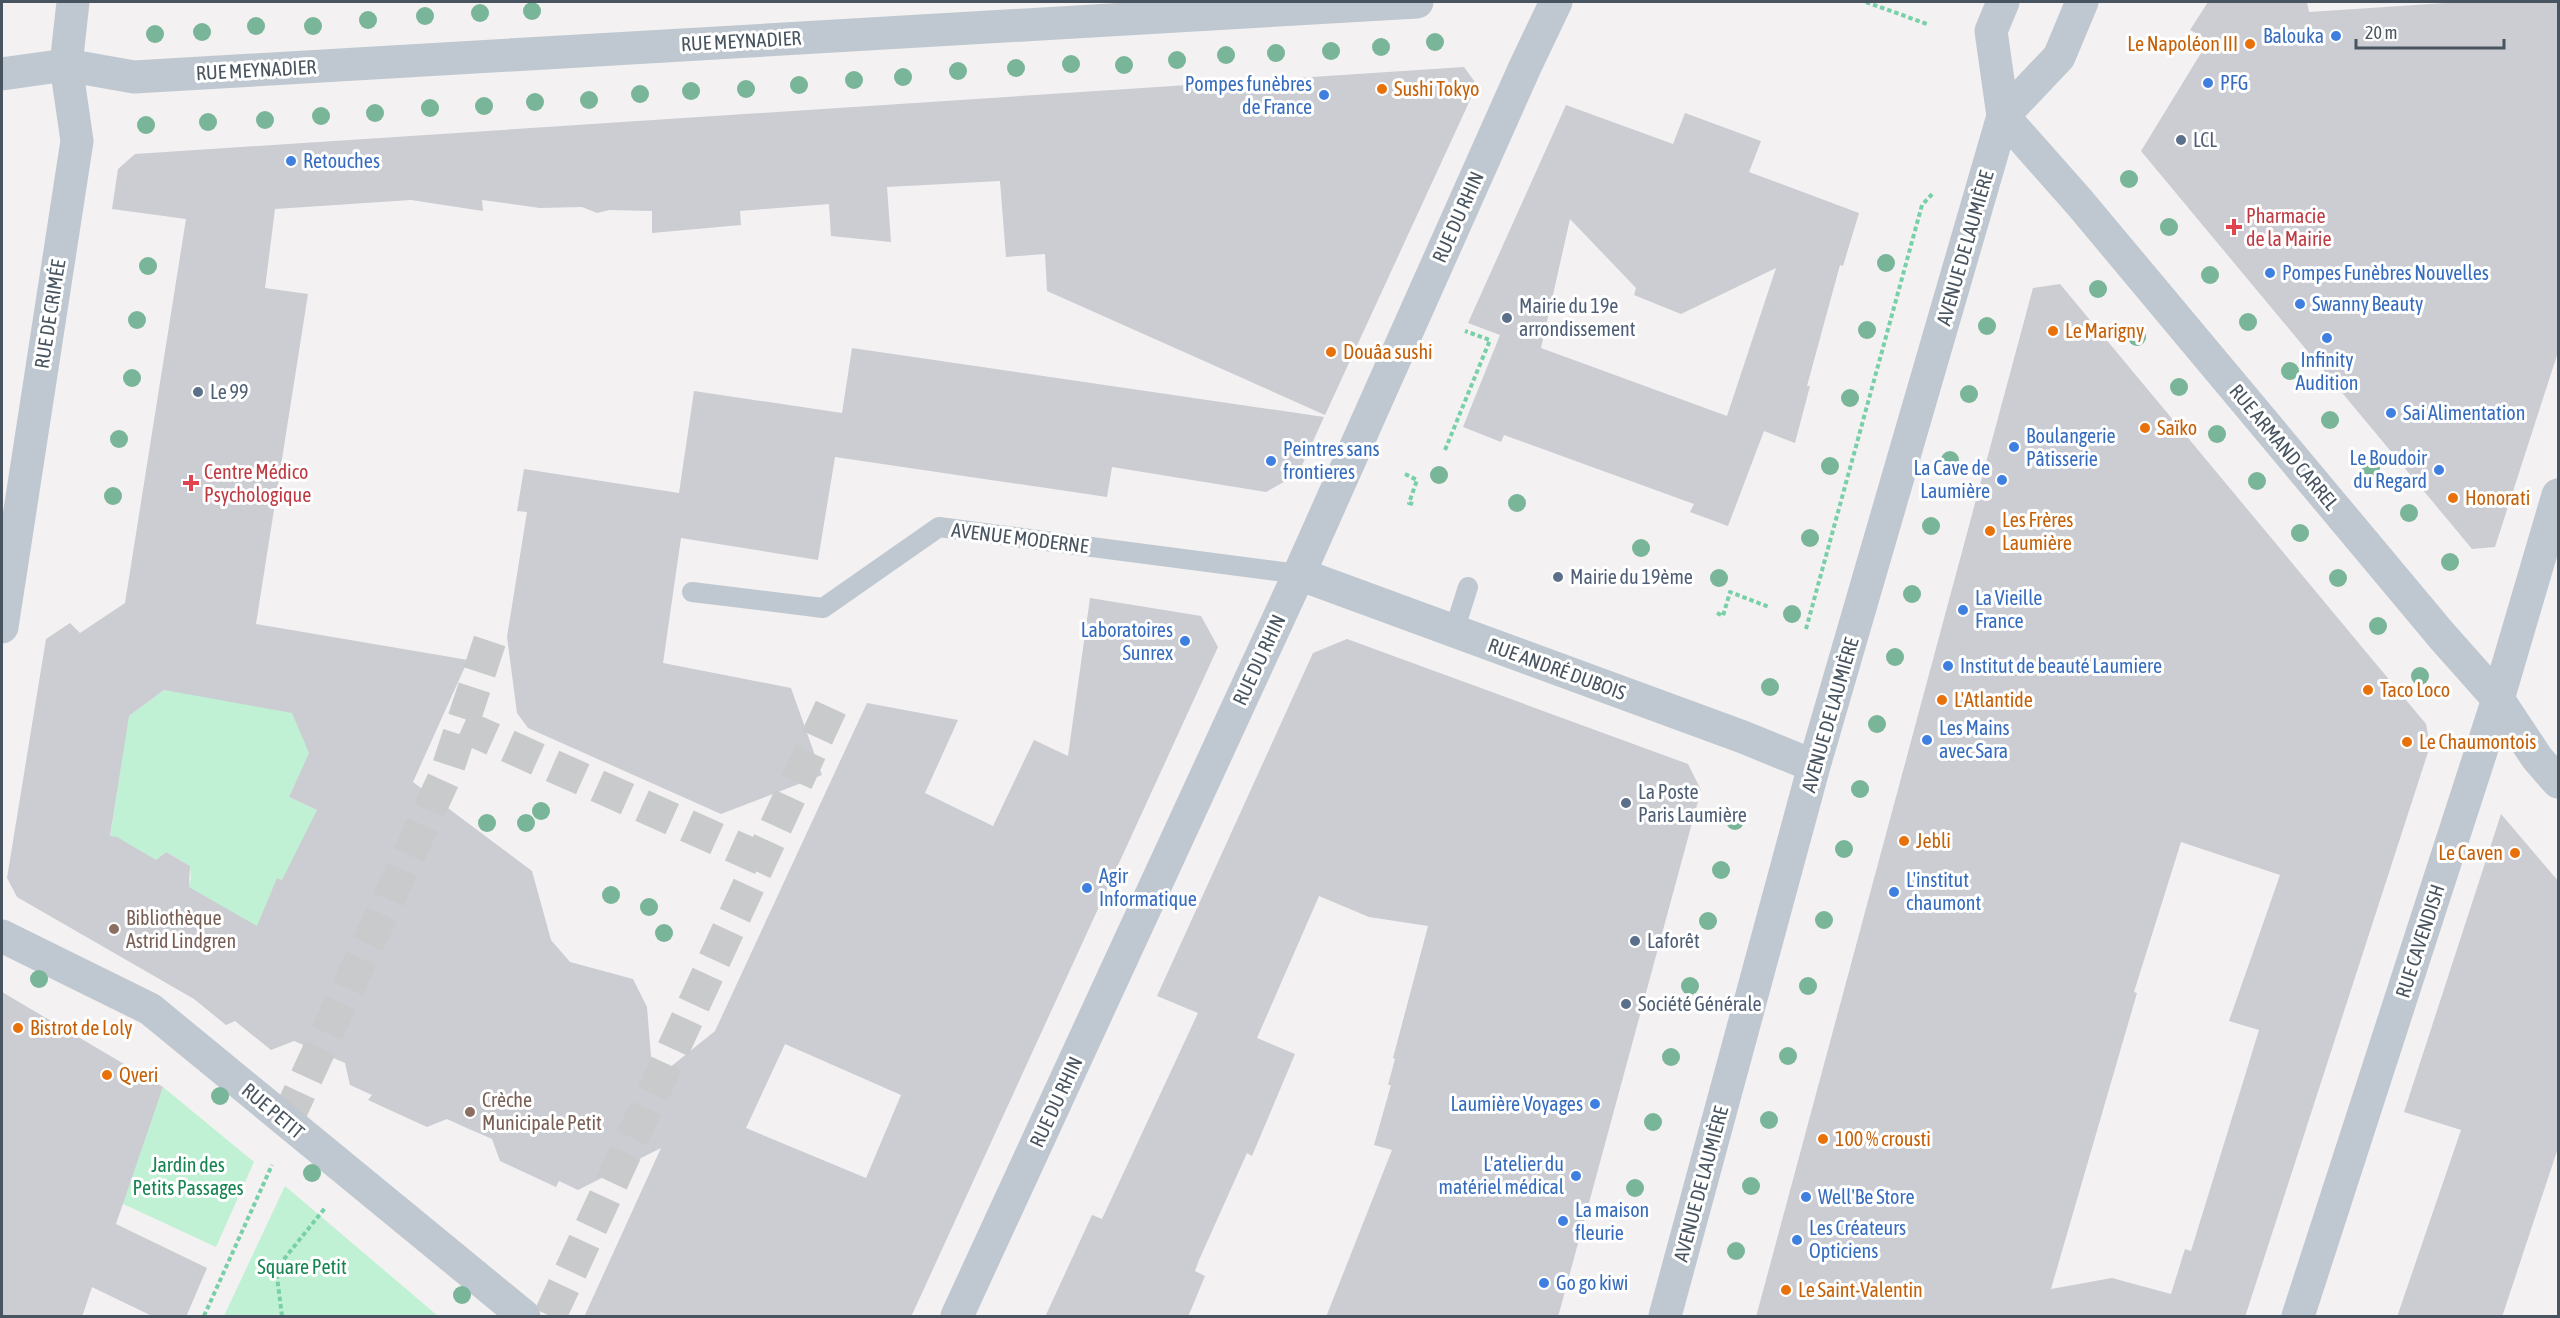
<svg xmlns="http://www.w3.org/2000/svg" width="2560" height="1318" viewBox="0 0 2560 1318" font-family="'Asap Condensed',sans-serif">
  <rect width="100%" height="100%" fill="#f3f1f1"/>
  <path fill="#c0f1d4" d="M164 690 290 707 313 745 289 797 317 810 265 927 241 935 211 900 188 887 191 879 190 866 166 852 156 860 109 844 128 717Z
    M163 1087 254 1162 216 1247 121 1203Z
    M285 1186 438 1316H224Z"/>
  <path fill="#cbcdd3" fill-rule="evenodd" d="M2208 2H2307L2309 12 2461 2H2559V349L2495 547 2472 549 2141 151 2209 40 2190 30Z
    M1464 67 1477 85 1325 415 1047 291 1045 254 1006 257 1000 181 887 187 891 242 831 236 829 204 740 211 741 225 652 233V211L609 210 597 213 582 207 540 208 482 200 483 211 411 200 275 209 265 288 308 294 256 624 468 660 413 782 532 871 551 940 570 962 633 979 647 1007 653 1081 715 1031 867 703 958 720 925 793 993 826 1034 740 1068 756 1090 598 1201 616 1218 647 911 1317H584L661 1148 578 1190 559 1181 556 1187 500 1161 492 1139 469 1129 447 1119 427 1127 368 1100 372 1095 350 1085 345 1063 294 1041 271 1050 235 1021 226 1025 194 999 17 897 7 878 46 639 70 623 80 633 125 603 186 219 112 209 118 169 135 154ZM164 690 292 713 309 753 289 797 317 810 282 880 277 878 257 926 189 887 190 866 166 852 156 860 117 837 110 836 129 716ZM785 1044 901 1095 866 1178 746 1128Z
    M1566 105 1673 144 1685 113 1761 141 1749 172 1859 213 1843 266 1840 265 1807 386H1810L1795 443 1764 431 1728 526 1690 512 1694 504 1504 435 1501 442 1463 427 1500 335 1468 323ZM1570 219 1636 288 1634 295 1681 314 1776 268 1727 416 1541 348Z
    M2060 284 2426 724 2430 746 2245 1317H1756L2033 288ZM2181 842 2280 875 2229 1021 2259 1030 2191 1251 2185 1249 2171 1294 2112 1278 2051 1289 2137 993 2134 992Z
    M852 348 1324 417 1298 474 1266 492 1112 467 1107 497 835 457 818 560 681 538 663 663 791 688 822 775 721 814 528 728 517 713 507 637 527 512 517 511 524 469 679 493 694 391 842 413Z
    M1347 639 1688 764 1701 790 1558 1317H1326L1392 1150 1374 1145 1391 1085H1388L1395 1059 1393 1058 1428 926 1369 917 1319 896 1257 1038 1295 1054 1252 1156 1247 1153 1199 1260 1195 1271 1205 1276 1188 1317H1045L1092 1215 1102 1219 1198 1013 1157 996 1313 653Z
    M2501 814 2559 882V1145L2502 1317H2397L2461 1130 2404 1112Z
    M2 992 163 1087 116 1224 207 1268 186 1317H154L92 1287 82 1317H2Z"/>
  <g fill="none" stroke-linecap="round" stroke-linejoin="round">
    <path stroke="#c8cacc" stroke-width="33" stroke-dasharray="33 16" stroke-linecap="butt" d="M463 726 762 859
      M286 1122 446 774 492 634
      M550 1316 833 703"/>
    <path stroke="#77d0a7" stroke-width="4" stroke-dasharray="4.5 3" stroke-linecap="butt" d="M1866 2 1927 24
      M1445 450 1490 340 1465 331
      M1405 474 1417 480 1409 503 1416 505
      M1717 613 1723 616 1730 592 1769 607
      M1806 629 1922 205 1934 192
      M204 1316 272 1165
      M282 1316 276 1269 325 1208"/>
    <path stroke="#bfc8d0" stroke-width="20" d="M692 592 823 608 939 527 1299 574
      M1454 631 1468 587"/>
    <path stroke="#bfc8d0" stroke-width="33" d="M2 74 66 65 134 77 1417 2
      M2003 116 2080 203 2442 636 2498 699 2537 758 2558 782
      M2003 116 2059 57 2082 2
      M1299 574 1743 737 1814 766
      M2 936 150 1009 524 1316
      M957 1316 1299 574 1525 67 1556 2
      M1665 1316 1814 766 2003 116 1991 31 2003 2
      M2298 1316 2498 699 2558 495"/>
    <path stroke="#bfc8d0" stroke-width="33" d="M2 627 77 141 66 65 73 2"/>
  </g>
  <g fill="#79b598">
    <circle cx="532" cy="11" r="9"/>
    <circle cx="480" cy="13" r="9"/>
    <circle cx="425" cy="16" r="9"/>
    <circle cx="368" cy="20" r="9"/>
    <circle cx="256" cy="26" r="9"/>
    <circle cx="313" cy="26" r="9"/>
    <circle cx="202" cy="32" r="9"/>
    <circle cx="155" cy="34" r="9"/>
    <circle cx="1435" cy="42" r="9"/>
    <circle cx="1381" cy="47" r="9"/>
    <circle cx="1331" cy="51" r="9"/>
    <circle cx="1276" cy="53" r="9"/>
    <circle cx="1226" cy="55" r="9"/>
    <circle cx="1177" cy="60" r="9"/>
    <circle cx="1071" cy="64" r="9"/>
    <circle cx="1124" cy="65" r="9"/>
    <circle cx="1016" cy="68" r="9"/>
    <circle cx="958" cy="71" r="9"/>
    <circle cx="903" cy="77" r="9"/>
    <circle cx="854" cy="80" r="9"/>
    <circle cx="799" cy="85" r="9"/>
    <circle cx="746" cy="89" r="9"/>
    <circle cx="691" cy="91" r="9"/>
    <circle cx="640" cy="94" r="9"/>
    <circle cx="589" cy="100" r="9"/>
    <circle cx="535" cy="102" r="9"/>
    <circle cx="484" cy="106" r="9"/>
    <circle cx="430" cy="108" r="9"/>
    <circle cx="375" cy="113" r="9"/>
    <circle cx="321" cy="116" r="9"/>
    <circle cx="265" cy="120" r="9"/>
    <circle cx="208" cy="122" r="9"/>
    <circle cx="146" cy="125" r="9"/>
    <circle cx="2129" cy="179" r="9"/>
    <circle cx="2169" cy="227" r="9"/>
    <circle cx="1886" cy="263" r="9"/>
    <circle cx="148" cy="266" r="9"/>
    <circle cx="2210" cy="275" r="9"/>
    <circle cx="2098" cy="289" r="9"/>
    <circle cx="137" cy="320" r="9"/>
    <circle cx="2248" cy="322" r="9"/>
    <circle cx="1987" cy="326" r="9"/>
    <circle cx="1867" cy="330" r="9"/>
    <circle cx="2137" cy="337" r="9"/>
    <circle cx="2290" cy="371" r="9"/>
    <circle cx="132" cy="378" r="9"/>
    <circle cx="2179" cy="387" r="9"/>
    <circle cx="1969" cy="394" r="9"/>
    <circle cx="1850" cy="398" r="9"/>
    <circle cx="2330" cy="420" r="9"/>
    <circle cx="2217" cy="434" r="9"/>
    <circle cx="119" cy="439" r="9"/>
    <circle cx="1950" cy="460" r="9"/>
    <circle cx="1830" cy="466" r="9"/>
    <circle cx="2371" cy="468" r="9"/>
    <circle cx="1439" cy="475" r="9"/>
    <circle cx="2257" cy="481" r="9"/>
    <circle cx="113" cy="496" r="9"/>
    <circle cx="1517" cy="503" r="9"/>
    <circle cx="2409" cy="513" r="9"/>
    <circle cx="1931" cy="526" r="9"/>
    <circle cx="2300" cy="533" r="9"/>
    <circle cx="1810" cy="538" r="9"/>
    <circle cx="1641" cy="548" r="9"/>
    <circle cx="2450" cy="562" r="9"/>
    <circle cx="1719" cy="578" r="9"/>
    <circle cx="2338" cy="578" r="9"/>
    <circle cx="1912" cy="594" r="9"/>
    <circle cx="1792" cy="614" r="9"/>
    <circle cx="2378" cy="626" r="9"/>
    <circle cx="1895" cy="657" r="9"/>
    <circle cx="2420" cy="676" r="9"/>
    <circle cx="1770" cy="687" r="9"/>
    <circle cx="1877" cy="724" r="9"/>
    <circle cx="1860" cy="789" r="9"/>
    <circle cx="541" cy="811" r="9"/>
    <circle cx="1735" cy="821" r="9"/>
    <circle cx="487" cy="823" r="9"/>
    <circle cx="526" cy="823" r="9"/>
    <circle cx="1844" cy="849" r="9"/>
    <circle cx="1721" cy="870" r="9"/>
    <circle cx="611" cy="895" r="9"/>
    <circle cx="649" cy="907" r="9"/>
    <circle cx="1824" cy="920" r="9"/>
    <circle cx="1708" cy="921" r="9"/>
    <circle cx="664" cy="933" r="9"/>
    <circle cx="39" cy="979" r="9"/>
    <circle cx="1690" cy="986" r="9"/>
    <circle cx="1808" cy="986" r="9"/>
    <circle cx="1788" cy="1056" r="9"/>
    <circle cx="1671" cy="1057" r="9"/>
    <circle cx="220" cy="1096" r="9"/>
    <circle cx="1769" cy="1120" r="9"/>
    <circle cx="1653" cy="1122" r="9"/>
    <circle cx="312" cy="1173" r="9"/>
    <circle cx="1751" cy="1186" r="9"/>
    <circle cx="1635" cy="1188" r="9"/>
    <circle cx="1736" cy="1251" r="9"/>
    <circle cx="462" cy="1295" r="9"/>
  </g>
  <g fill="#3f7fe0" stroke="#fff" stroke-width="2">
    <circle cx="2336" cy="36" r="6"/>
    <circle cx="2208" cy="83" r="6"/>
    <circle cx="1324" cy="95" r="6"/>
    <circle cx="291" cy="161" r="6"/>
    <circle cx="2270" cy="273" r="6"/>
    <circle cx="2300" cy="304" r="6"/>
    <circle cx="2327" cy="338" r="6"/>
    <circle cx="2391" cy="413" r="6"/>
    <circle cx="2014" cy="447" r="6"/>
    <circle cx="1271" cy="461" r="6"/>
    <circle cx="2439" cy="470" r="6"/>
    <circle cx="2002" cy="480" r="6"/>
    <circle cx="1963" cy="610" r="6"/>
    <circle cx="1185" cy="641" r="6"/>
    <circle cx="1948" cy="666" r="6"/>
    <circle cx="1927" cy="740" r="6"/>
    <circle cx="1087" cy="888" r="6"/>
    <circle cx="1894" cy="892" r="6"/>
    <circle cx="1595" cy="1104" r="6"/>
    <circle cx="1576" cy="1176" r="6"/>
    <circle cx="1806" cy="1197" r="6"/>
    <circle cx="1563" cy="1221" r="6"/>
    <circle cx="1797" cy="1240" r="6"/>
    <circle cx="1544" cy="1283" r="6"/>
  </g>
  <g fill="#e8710a" stroke="#fff" stroke-width="2">
    <circle cx="2250" cy="44" r="6"/>
    <circle cx="1382" cy="89" r="6"/>
    <circle cx="2053" cy="331" r="6"/>
    <circle cx="1331" cy="352" r="6"/>
    <circle cx="2145" cy="428" r="6"/>
    <circle cx="2453" cy="498" r="6"/>
    <circle cx="1990" cy="531" r="6"/>
    <circle cx="2368" cy="690" r="6"/>
    <circle cx="1942" cy="700" r="6"/>
    <circle cx="2407" cy="742" r="6"/>
    <circle cx="1904" cy="841" r="6"/>
    <circle cx="2515" cy="853" r="6"/>
    <circle cx="18" cy="1028" r="6"/>
    <circle cx="107" cy="1075" r="6"/>
    <circle cx="1823" cy="1139" r="6"/>
    <circle cx="1786" cy="1290" r="6"/>
  </g>
  <g fill="#5c6f8a" stroke="#fff" stroke-width="2">
    <circle cx="2181" cy="140" r="6"/>
    <circle cx="1507" cy="318" r="6"/>
    <circle cx="198" cy="392" r="6"/>
    <circle cx="1558" cy="577" r="6"/>
    <circle cx="1626" cy="803" r="6"/>
    <circle cx="1635" cy="941" r="6"/>
    <circle cx="1626" cy="1004" r="6"/>
  </g>
  <g fill="#e0444e" stroke="#fff" stroke-width="2">
    <path d="M2231 218h6v6h6v6h-6v6h-6v-6h-6v-6h6z"/>
    <path d="M188 474h6v6h6v6h-6v6h-6v-6h-6v-6h6z"/>
  </g>
  <g fill="#8d6e63" stroke="#fff" stroke-width="2">
    <circle cx="114" cy="929" r="6"/>
    <circle cx="470" cy="1112" r="6"/>
  </g>
  <g text-anchor="middle" stroke-width="6" stroke-linejoin="round" paint-order="stroke">
    <g font-size="20" fill="#366cbe" stroke="#fff" text-anchor="start">
      <text x="2324" y="43" text-anchor="end">Balouka</text>
      <text x="2220" y="90">PFG</text>
      <text x="1312" y="91" text-anchor="end">Pompes funèbres<tspan x="1312" dy="23">de France</tspan></text>
      <text x="303" y="168">Retouches</text>
      <text x="2282" y="280">Pompes Funèbres Nouvelles</text>
      <text x="2312" y="311">Swanny Beauty</text>
      <text x="2327" y="367" text-anchor="middle">Infinity<tspan x="2327" dy="23">Audition</tspan></text>
      <text x="2403" y="420">Sai Alimentation</text>
      <text x="2026" y="443">Boulangerie<tspan x="2026" dy="23">Pâtisserie</tspan></text>
      <text x="1283" y="456">Peintres sans<tspan x="1283" dy="23">frontieres</tspan></text>
      <text x="2427" y="465" text-anchor="end">Le Boudoir<tspan x="2427" dy="23">du Regard</tspan></text>
      <text x="1990" y="475" text-anchor="end">La Cave de<tspan x="1990" dy="23">Laumière</tspan></text>
      <text x="1975" y="605">La Vieille<tspan x="1975" dy="23">France</tspan></text>
      <text x="1173" y="637" text-anchor="end">Laboratoires<tspan x="1173" dy="23">Sunrex</tspan></text>
      <text x="1960" y="673">Institut de beauté Laumiere</text>
      <text x="1939" y="735">Les Mains<tspan x="1939" dy="23">avec Sara</tspan></text>
      <text x="1099" y="883">Agir<tspan x="1099" dy="23">Informatique</tspan></text>
      <text x="1906" y="887">L'institut<tspan x="1906" dy="23">chaumont</tspan></text>
      <text x="1583" y="1111" text-anchor="end">Laumière Voyages</text>
      <text x="1564" y="1171" text-anchor="end">L'atelier du<tspan x="1564" dy="23">matériel médical</tspan></text>
      <text x="1818" y="1204">Well'Be Store</text>
      <text x="1575" y="1217">La maison<tspan x="1575" dy="23">fleurie</tspan></text>
      <text x="1809" y="1235">Les Créateurs<tspan x="1809" dy="23">Opticiens</tspan></text>
      <text x="1556" y="1290">Go go kiwi</text>
    </g>
    <g font-size="20" fill="#48545f" stroke="#fff">
      <text transform="translate(741 41) rotate(-3)" y="7">RUE MEYNADIER</text>
      <text transform="translate(256 70) rotate(-3)" y="7">RUE MEYNADIER</text>
      <text transform="translate(1458 217) rotate(-66)" y="7">RUE DU RHIN</text>
      <text transform="translate(1965 248) rotate(-74)" y="7">AVENUE DE LAUMIÈRE</text>
      <text transform="translate(50 314) rotate(-81)" y="7">RUE DE CRIMÉE</text>
      <text transform="translate(2284 447) rotate(50)" y="7">RUE ARMAND CARREL</text>
      <text transform="translate(1020 538) rotate(7)" y="7">AVENUE MODERNE</text>
      <text transform="translate(1259 660) rotate(-65)" y="7">RUE DU RHIN</text>
      <text transform="translate(1557 669) rotate(20)" y="7">RUE ANDRÉ DUBOIS</text>
      <text transform="translate(1830 715) rotate(-74)" y="7">AVENUE DE LAUMIÈRE</text>
      <text transform="translate(2420 941) rotate(-72)" y="7">RUE CAVENDISH</text>
      <text transform="translate(1056 1102) rotate(-65)" y="7">RUE DU RHIN</text>
      <text transform="translate(273 1111) rotate(40)" y="7">RUE PETIT</text>
      <text transform="translate(1701 1184) rotate(-75)" y="7">AVENUE DE LAUMIÈRE</text>
    </g>
    <g font-size="20" fill="#c56008" stroke="#fff" text-anchor="start">
      <text x="2238" y="51" text-anchor="end">Le Napoléon III</text>
      <text x="1394" y="96">Sushi Tokyo</text>
      <text x="2065" y="338">Le Marigny</text>
      <text x="1343" y="359">Douâa sushi</text>
      <text x="2157" y="435">Saïko</text>
      <text x="2465" y="505">Honorati</text>
      <text x="2002" y="527">Les Frères<tspan x="2002" dy="23">Laumière</tspan></text>
      <text x="2380" y="697">Taco Loco</text>
      <text x="1954" y="707">L'Atlantide</text>
      <text x="2419" y="749">Le Chaumontois</text>
      <text x="1916" y="848">Jebli</text>
      <text x="2503" y="860" text-anchor="end">Le Caven</text>
      <text x="30" y="1035">Bistrot de Loly</text>
      <text x="119" y="1082">Qveri</text>
      <text x="1835" y="1146">100 % crousti</text>
      <text x="1798" y="1297">Le Saint-Valentin</text>
    </g>
    <g font-size="20" fill="#4e5e75" stroke="#fff" text-anchor="start">
      <text x="2193" y="147">LCL</text>
      <text x="1519" y="313">Mairie du 19e<tspan x="1519" dy="23">arrondissement</tspan></text>
      <text x="210" y="399">Le 99</text>
      <text x="1570" y="584">Mairie du 19ème</text>
      <text x="1638" y="799">La Poste<tspan x="1638" dy="23">Paris Laumière</tspan></text>
      <text x="1647" y="948">Laforêt</text>
      <text x="1638" y="1011">Société Générale</text>
    </g>
    <g font-size="20" fill="#be3a42" stroke="#fff" text-anchor="start">
      <text x="2246" y="223">Pharmacie<tspan x="2246" dy="23">de la Mairie</tspan></text>
      <text x="204" y="479">Centre Médico<tspan x="204" dy="23">Psychologique</tspan></text>
    </g>
    <g font-size="20" fill="#785e54" stroke="#fff" text-anchor="start">
      <text x="126" y="925">Bibliothèque<tspan x="126" dy="23">Astrid Lindgren</tspan></text>
      <text x="482" y="1107">Crèche<tspan x="482" dy="23">Municipale Petit</tspan></text>
    </g>
    <g font-size="20" fill="#168450" stroke="#fff">
      <text x="188" y="1172">Jardin des<tspan x="188" dy="23">Petits Passages</tspan></text>
      <text x="302" y="1274">Square Petit</text>
    </g>
  </g>
  <rect width="2560" height="1318" fill="none" stroke="#48545f" stroke-width="6"/>
  <path d="M2356 39v9h148v-9" fill="none" stroke="#48545f" stroke-width="3"/>
  <text x="2365" y="39" font-size="18" fill="#48545f" stroke="#ffffff" stroke-width="4.5" paint-order="stroke">20 m</text>
</svg>
